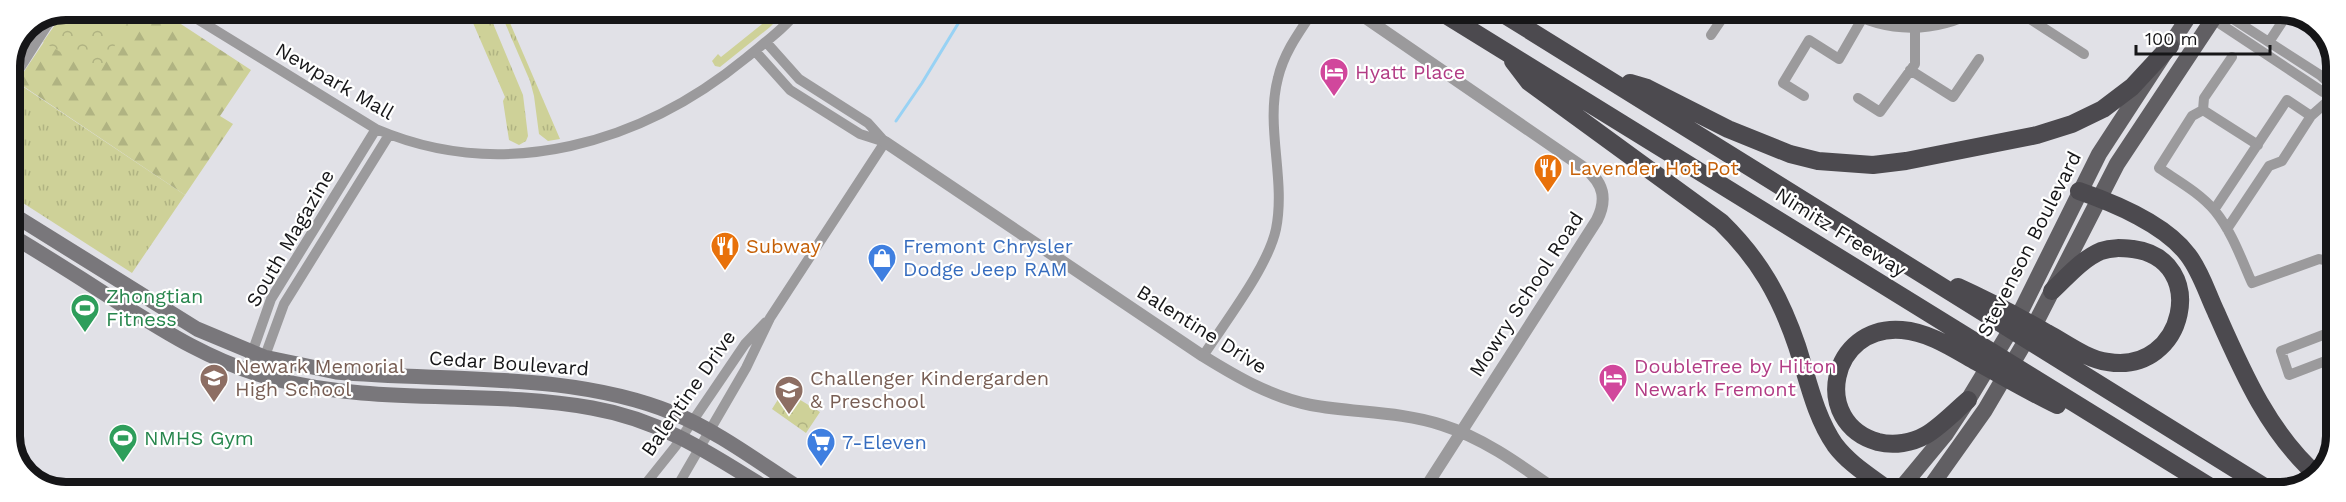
<svg xmlns="http://www.w3.org/2000/svg" width="2346" height="502" viewBox="0 0 2346 502" font-family="'Work Sans',sans-serif">
  <defs>
    <pattern id="grass-tufts" width="24" height="20" patternUnits="userSpaceOnUse" patternTransform="scale(1.5)"><rect width="24" height="20" fill="#ced198"/><path d="M3 7l-1-3M5 7V3M7 7l1-3M15 17l-1-3M17 17v-4M19 17l1-3" fill="none" stroke="#b0b382"/></pattern>
    <pattern id="forest-firs" width="22" height="20" patternUnits="userSpaceOnUse" patternTransform="scale(1.5)"><rect width="22" height="20" fill="#ced198"/><path d="M5 1l3.5 6h-7zM16 11l3.5 6h-7z" fill="#b0b382"/></pattern>
    <pattern id="park-crowns" width="20" height="18" patternUnits="userSpaceOnUse" patternTransform="scale(1.5)"><rect width="20" height="18" fill="#ced198"/><path d="M2 6a3 3 0 1 1 6 0M12 15a3 3 0 1 1 6 0" fill="none" stroke="#b0b382"/></pattern>
  </defs>
  <rect width="100%" height="100%" fill="#e1e1e7"/>
  <path fill="url(#grass-tufts)" d="M467 9H487L523 95 528 136 526 141 519 145 509 140 503 101 505 97Z
    M499 9H504L560 139 548 141 539 134 534 96 530 81Z
    M761 9H788L770 27 720 67 715 66 712 61 718 54 721 57 766 21Z
    M16 82 185 195 132 273 9 194V95Z"/>
  <path fill="url(#forest-firs)" d="M66 9H158L251 70 220 116 233 124 185 195 17 82Z"/>
  <path fill="url(#park-crowns)" d="M66 9H135L99 74 43 42Z
    M784 390 820 412 806 433 772 409Z"/>
  <g fill="none" stroke-linecap="round" stroke-linejoin="round">
    <path stroke="#98d2f4" stroke-width="3" d="M896 121 922 83 967 9"/>
    <path stroke="#9b9a9c" stroke-width="10" d="M181 9 376 129C505 184 642 143 746 58 764 43 785 28 800 9
      M1846 10C1887 34 1936 33 1978 10
      M2016 10 2084 54
      M2219 10 2320 75 2330 84 2337 93
      M2213 19 2323 92 2337 93
      M1711 35 1728 10
      M766 42 799 79 868 123 885 142
      M2269 42 2290 10
      M17 47 33 23
      M755 51 790 90 860 134 885 142
      M2232 57 2204 98 2203 110 2192 116 2159 168C2178 181 2200 193 2215 211 2232 232 2241 258 2252 283L2319 259 2336 263
      M1910 70 1953 97 1979 59
      M9 85 55 13
      M1804 96 1783 83 1809 40 1839 59 1862 19
      M1858 98 1880 112 1915 64V29
      M2203 110 2258 145
      M2214 210 2287 100 2311 116
      M2227 229 2269 166 2282 161 2311 116 2337 93
      M1203 356C1225 322 1268 267 1276 229 1286 179 1265 127 1278 78 1284 52 1300 31 1314 10
      M2336 357 2289 375 2281 351 2336 330
      M246 370 271 299 376 129
      M258 375 284 304 389 135
      M639 492 675 447 745 344 766 322
      M674 492 746 368 770 318 885 142"/>
    <path stroke="#9b9a9c" stroke-width="12" d="M1354 10 1587 170C1604 184 1607 200 1597 220L1422 493
      M885 142 1203 356C1237 377 1271 397 1311 405 1354 413 1399 411 1442 425 1486 439 1523 467 1560 493"/>
    <path stroke="#79777b" stroke-width="15" d="M9 212 197 329 264 357 336 372C445 382 570 371 673 413 720 432 762 465 805 492
      M9 234C44 255 79 277 113 299 165 332 215 364 275 379 379 406 488 389 592 408 662 420 713 455 772 492"/>
    <path stroke="#615f63" stroke-width="16" d="M1897 493 1945 435 1968 400 2016 321 2099 154 2193 10
      M1926 493 1985 410 2032 330 2117 164 2219 10"/>
    <path stroke="#4c4a4f" stroke-width="18" d="M1438 10 2220 493
      M1497 10 2274 493
      M1513 61 1529 82 1721 222C1759 259 1780 296 1797 346 1808 380 1815 416 1835 445 1850 465 1873 478 1892 493
      M1630 83 1647 88 1728 129 1790 154 1818 161 1873 165 1906 161 2037 135 2072 124 2103 109 2132 87 2170 46
      M2079 191C2114 203 2166 225 2188 255 2201 272 2207 293 2216 312 2242 371 2269 434 2319 477
      M1958 287C1989 301 2017 316 2047 333 2066 343 2086 359 2108 362 2186 375 2210 259 2133 249 2122 248 2112 247 2101 251 2082 259 2067 277 2052 291
      M1968 400C1955 411 1941 426 1926 435 1912 443 1894 446 1878 442 1810 423 1830 324 1902 330 1929 332 1954 349 1977 362 2003 376 2030 392 2057 405"/>
  </g>
  <defs>
    <g id="hotel-pin" transform="scale(1.5)"><path d="M0 17L-7.5 6A9.5 9.5 0 1 1 7.5 6Z" fill="#d1479c" stroke="#fff"/><path d="M-6-4.5h1.5V1H6V5H4.5V3h-9V5H-6ZM-4 0a1.8 1.8 0 1 1 3.6 0ZM.5 0V-2.5h3Q6-2.5 6 0Z" fill="#fff"/></g>
    <g id="restaurant-pin" transform="scale(1.5)"><path d="M0 17L-7.5 6A9.5 9.5 0 1 1 7.5 6Z" fill="#e8710a" stroke="#fff"/><path d="M-5-6h1v4h1v-4h1v4h1v-4h1v5L-1.5 .5V6h-2V.5L-5-1ZM5-6V6H3V1.5H1.5Q1.5-4 5-6Z" fill="#fff"/></g>
    <g id="shop-pin" transform="scale(1.5)"><path d="M0 17L-7.5 6A9.5 9.5 0 1 1 7.5 6Z" fill="#3f7fe0" stroke="#fff"/><path d="M-5-2.5h2.3a2.7 3.5 0 0 1 5.4 0H5L5.5 6h-11ZM-1.5-2.5h3a1.5 2.3 0 0 0-3 0Z" fill="#fff"/></g>
    <g id="stadium-pin" transform="scale(1.5)"><path d="M0 17L-7.5 6A9.5 9.5 0 1 1 7.5 6Z" fill="#2e9e5b" stroke="#fff"/><path d="M0-5a6.5 5 0 1 0 0 10a6.5 5 0 1 0 0-10ZM-3.5-1.8h7v3.6h-7Z" fill="#fff"/></g>
    <g id="school-pin" transform="scale(1.5)"><path d="M0 17L-7.5 6A9.5 9.5 0 1 1 7.5 6Z" fill="#8d6e63" stroke="#fff"/><path d="M0-5L7-2L0 1L-7-2ZM-4 1L0 2.5L4 1V4Q0 6-4 4Z" fill="#fff"/></g>
    <g id="supermarket-pin" transform="scale(1.5)"><path d="M0 17L-7.5 6A9.5 9.5 0 1 1 7.5 6Z" fill="#3f7fe0" stroke="#fff"/><path d="M-6-5.5h2.5l.6 2H6L4.5 2H-2.5L-4.4-4H-6ZM-1.5 3.2a1.3 1.3 0 1 0 .1 0ZM3 3.2a1.3 1.3 0 1 0 .1 0Z" fill="#fff"/></g>
  </defs>
  <g fill-rule="evenodd">
    <use href="#hotel-pin" x="1334" y="72"/>
    <use href="#restaurant-pin" x="1548" y="168"/>
    <use href="#restaurant-pin" x="725" y="246"/>
    <use href="#shop-pin" x="882" y="258"/>
    <use href="#stadium-pin" x="85" y="308"/>
    <use href="#school-pin" x="214" y="378"/>
    <use href="#hotel-pin" x="1613" y="378"/>
    <use href="#school-pin" x="789" y="390"/>
    <use href="#stadium-pin" x="123" y="438"/>
    <use href="#supermarket-pin" x="821" y="442"/>
  </g>
  <g text-anchor="middle" stroke-width="4.5" stroke-linejoin="round" paint-order="stroke">
    <g font-size="20" fill="#b23c85" stroke="#fff" text-anchor="start">
      <text x="1355" y="79">Hyatt Place</text>
      <text x="1634" y="373">DoubleTree by Hilton<tspan x="1634" dy="23">Newark Fremont</tspan></text>
    </g>
    <g font-size="20" fill="#161618" stroke="#fff">
      <text transform="translate(335 81) rotate(30)" y="7">Newpark Mall</text>
      <text transform="translate(1841 232) rotate(32)" y="7">Nimitz Freeway</text>
      <text transform="translate(290 238) rotate(-60)" y="7">South Magazine</text>
      <text transform="translate(2029 244) rotate(-63)" y="7">Stevenson Boulevard</text>
      <text transform="translate(1526 294) rotate(-57)" y="7">Mowry School Road</text>
      <text transform="translate(1202 329) rotate(32)" y="7">Balentine Drive</text>
      <text transform="translate(509 363) rotate(4)" y="7">Cedar Boulevard</text>
      <text transform="translate(688 393) rotate(-55)" y="7">Balentine Drive</text>
    </g>
    <g font-size="20" fill="#c56008" stroke="#fff" text-anchor="start">
      <text x="1569" y="175">Lavender Hot Pot</text>
      <text x="746" y="253">Subway</text>
    </g>
    <g font-size="20" fill="#366cbe" stroke="#fff" text-anchor="start">
      <text x="903" y="253">Fremont Chrysler<tspan x="903" dy="23">Dodge Jeep RAM</tspan></text>
      <text x="842" y="449">7-Eleven</text>
    </g>
    <g font-size="20" fill="#27864d" stroke="#fff" text-anchor="start">
      <text x="106" y="303">Zhongtian<tspan x="106" dy="23">Fitness</tspan></text>
      <text x="144" y="445">NMHS Gym</text>
    </g>
    <g font-size="20" fill="#785e54" stroke="#fff" text-anchor="start">
      <text x="235" y="373">Newark Memorial<tspan x="235" dy="23">High School</tspan></text>
      <text x="810" y="385">Challenger Kindergarden<tspan x="810" dy="23">&amp; Preschool</tspan></text>
    </g>
  </g>
  <path d="M0 0H2346V502H0ZM66 20H2280A46 46 0 0 1 2326 66V436A46 46 0 0 1 2280 482H66A46 46 0 0 1 20 436V66A46 46 0 0 1 66 20Z" fill="#fff" fill-rule="evenodd"/>
  <path fill="none" stroke="#161618" stroke-width="8" d="M66 20H2280A46 46 0 0 1 2326 66V436A46 46 0 0 1 2280 482H66A46 46 0 0 1 20 436V66A46 46 0 0 1 66 20Z"/>
  <path d="M2136 45v9h134v-9" fill="none" stroke="#161618" stroke-width="3"/>
  <text x="2145" y="45" font-size="18" fill="#161618" stroke="#ffffff" stroke-width="4.5" paint-order="stroke">100 m</text>
</svg>
